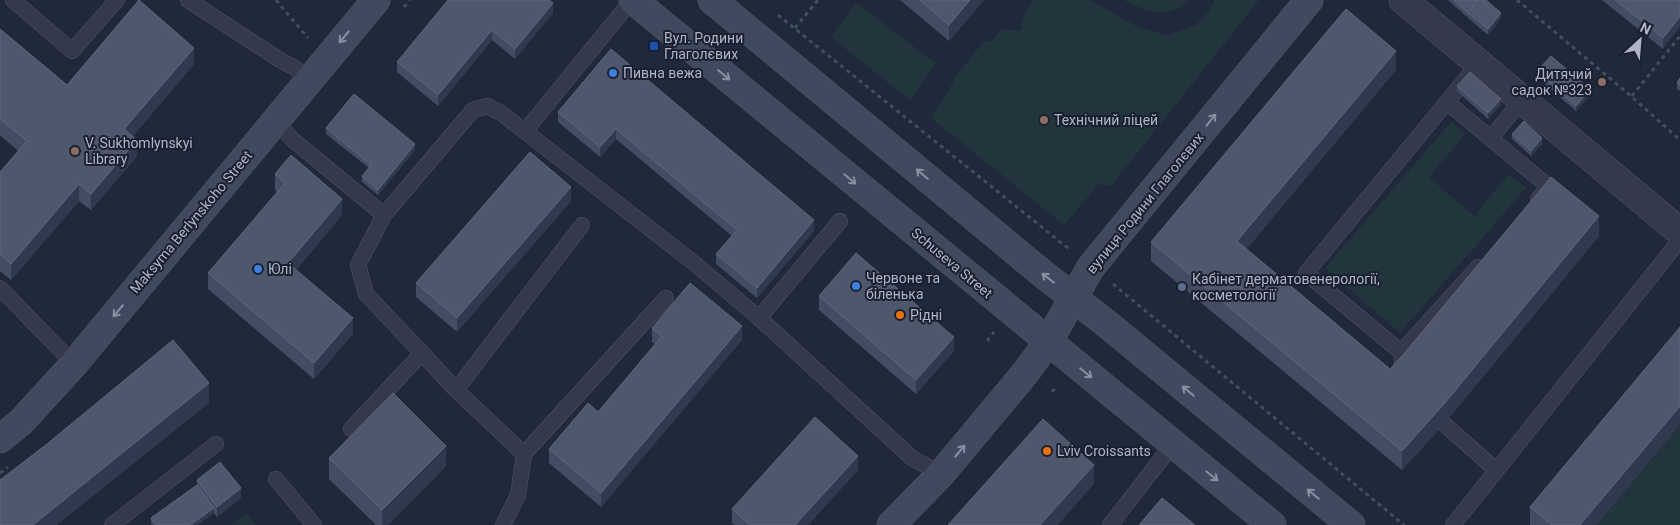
<svg xmlns="http://www.w3.org/2000/svg" width="1680" height="525" viewBox="0 0 1680 525" font-family="Roboto,sans-serif">
  <rect width="100%" height="100%" fill="#20283b"/>
  <path fill="#22353c" d="M1033 0H1090L1136 26 1166 35 1196 25 1209 11 1215 0H1259L1111 186 1099 184 1064 225 931 118 958 74 983 42 992 41 1003 29 1021 31 1022 20Z
    M1124 0H1189C1171 21 1145 12 1124 0Z
    M856 2 935 63 911 101 831 37Z
    M1451 122 1465 134 1429 177 1474 216 1509 174 1526 188 1400 333 1325 268Z
    M1680 425V525H1597Z
    M246 513 256 525H231Z"/>
  <g fill="none" stroke-linecap="round" stroke-linejoin="round">
    <g stroke="#4e5565" stroke-width="16">
      <path id="lane" d="M13 0 72 51 117 0
        M188 0 280 60 295 68 309 81
        M1447 102 1549 187 1538 199
        M275 120 293 140 384 215 358 265 366 294 422 353 351 429
        M526 130 632 0
        M1491 138 1522 100
        M384 215 473 110 487 106 501 113 694 263 759 318 912 458 941 474
        M0 288 74 364
        M759 318 840 221
        M1401 352 1478 267
        M422 353 456 390 582 225
        M1403 375 1401 352 1306 273 1470 74
        M456 390 524 454 666 298
        M1444 424 1496 470
        M276 479 314 525
        M112 525 216 444
        M503 525 518 495 524 454
        M1110 525 1173 444
        M1453 525 1680 240"/>
    </g>
    <g stroke="#4e5565" stroke-width="29">
      <path id="street" d="M1403 0 1680 232"/>
    </g>
    <g stroke="#4e5565" stroke-width="29">
      <path id="secondary" d="M633 0 1272 525
        M712 0 1043 274 1107 324 1351 525
        M0 439 21 422 74 364 376 0
        M891 525 941 474 1026 372 1048 342 1091 267 1309 0"/>
    </g>
    <path stroke="#3d5156" stroke-width="3" stroke-dasharray="4 4" stroke-linecap="butt" d="M276 0 308 38
      M1517 0 1632 97 1680 140
      M404 7 410 0
      M778 15 1069 249
      M795 28 818 0
      M1632 96 1680 36
      M1113 284 1404 525
      M987 341 994 332
      M1052 392 1057 386
      M0 473 8 467"/>
    <use href="#lane" stroke="#343a4b" stroke-width="15"/>
    <use href="#street" stroke="#343a4b" stroke-width="28"/>
    <use href="#secondary" stroke="#41495e" stroke-width="28"/>
  </g>
  <path fill="#444c63" d="M448 0 553 13 515 59 492 40 438 106 397 72V62Z
    M900 0H984L949 41Z
    M1448 0H1486L1501 18 1488 35 1468 18V16L1467 17Z
    M1602 0H1680L1663 49Z
    M0 29 67 85 194 64 133 136 137 156 91 210 79 201 11 280 0 271V172L18 151 0 135Z
    M611 49 814 231 757 298 716 264V254L732 236 616 139 600 157 558 122V112Z
    M1396 70 1246 249 1390 369 1599 236 1444 424 1402 470 1151 261V242Z
    M1537 71 1590 95 1576 111 1537 77Z
    M1680 78V91L1677 89V83Z
    M1457 86 1501 104 1488 119 1457 91Z
    M326 128 415 150 378 195 362 182V176L369 168 326 134Z
    M1512 134 1542 144 1531 156 1512 139Z
    M275 174 342 215 296 270 353 334 314 379 208 289V273L277 192 275 190Z
    M571 201 457 332 416 297V283Z
    M819 296 954 351 916 394 819 310Z
    M652 328 742 340 601 507 549 463V449L598 412 655 344 652 342Z
    M329 458 446 466 388 525H376L329 479Z
    M858 470 808 525H735L732 523V509Z
    M197 480 241 498 217 517 214 513 197 525H153L151 523V518L197 485Z
    M1530 507 1597 525H1530Z"/>
  <path fill="#31394e" d="M970 0H984L949 41V25Z
    M553 3V13L515 59V49Z
    M1501 13V18L1488 35V29Z
    M1680 17V27L1663 49V38Z
    M492 30V40L438 106V95Z
    M194 48V64L124 146V129Z
    M1396 51V70L1237 261V241Z
    M1590 89V95L1576 111V106Z
    M1501 99V104L1488 119V113Z
    M616 129V139L600 157V147Z
    M1542 138V144L1531 156V151Z
    M137 140V156L91 210V194Z
    M415 144V150L378 195V190Z
    M79 184V201L11 280V264Z
    M571 187V201L457 332V318Z
    M342 199V215L288 279V263Z
    M1599 216V236L1444 424 1402 470V451Z
    M814 220V231L757 298V288Z
    M353 318V334L314 379V363Z
    M742 326V340L601 507V493Z
    M954 337V351L916 394V380Z
    M209 383V403L57 525H33Z
    M1680 406V425L1597 525H1580Z
    M446 446V466L388 525H382V510Z
    M858 456V470L808 525H795Z
    M1094 465V484L1058 525H1040Z
    M241 488V498L217 517V507Z
    M214 508V513L197 525H190Z"/>
  <path fill="#4f576d" stroke="#5e667b" d="M139 0 194 48 124 129 137 140 91 194 79 184 11 264 0 254V172L27 141 0 119V29L67 85Z
    M448 0H549L553 3 515 49 492 30 438 95 397 62Z
    M920 0H970L949 25Z
    M1454 0H1478L1467 12Z
    M1479 0H1486L1501 13 1488 29 1468 13Z
    M1615 0H1680V17L1663 38Z
    M1346 9 1396 51 1237 241 1390 369 1403 355 1551 177 1599 216 1444 404 1402 451 1151 242Z
    M611 49 814 220 757 288 716 254 737 230 616 129 600 147 558 112Z
    M1551 56 1590 89 1576 106 1557 89 1559 86 1556 88 1537 71Z
    M1470 72 1501 99 1488 113 1457 86Z
    M1680 78V85L1677 83Z
    M354 94 415 144 378 190 362 176 371 165 326 128Z
    M1524 121 1542 138 1531 151 1512 134Z
    M530 152 571 187 457 318 416 283Z
    M291 155 342 199 288 263 353 318 314 363 208 273 285 183 275 174Z
    M856 253 954 337 916 380 819 296Z
    M690 283 742 326 601 493 549 449 588 403 598 412 662 336 652 328Z
    M1680 327V406L1580 525H1552L1530 507Z
    M173 340 209 383 33 525H0V480L47 444Z
    M393 393 446 446 382 510 329 458Z
    M815 417 858 456 795 525H750L732 509Z
    M1043 419 1094 465 1040 525H948Z
    M220 462 241 488 217 507 197 480Z
    M197 485 214 508 190 525H156L151 518Z
    M1162 498 1195 525H1139Z"/>
  <defs><path id="oneway-shaft" d="M-6 0H5M1.5-3L5.5 0L1.5 3" fill="none" stroke-width="1.6" stroke-linecap="round" stroke-linejoin="round" transform="scale(1.25)"/></defs>
  <g stroke="#888fa2">
    <use href="#oneway-shaft" transform="translate(344 37) rotate(130)"/>
    <use href="#oneway-shaft" transform="translate(724 75) rotate(40)"/>
    <use href="#oneway-shaft" transform="translate(1211 120) rotate(-51)"/>
    <use href="#oneway-shaft" transform="translate(922 174) rotate(-140)"/>
    <use href="#oneway-shaft" transform="translate(850 179) rotate(40)"/>
    <use href="#oneway-shaft" transform="translate(1048 278) rotate(-142)"/>
    <use href="#oneway-shaft" transform="translate(118 311) rotate(130)"/>
    <use href="#oneway-shaft" transform="translate(1086 373) rotate(39)"/>
    <use href="#oneway-shaft" transform="translate(1188 391) rotate(-140)"/>
    <use href="#oneway-shaft" transform="translate(960 451) rotate(-50)"/>
    <use href="#oneway-shaft" transform="translate(1212 476) rotate(39)"/>
    <use href="#oneway-shaft" transform="translate(1313 494) rotate(-140)"/>
  </g>
  <rect fill="#1a4fb4" stroke="#19202f" stroke-width="2" x="649" y="41" width="10" height="10" rx="2.5"/>
  <g fill="#3f7fe0" stroke="#19202f" stroke-width="2">
    <circle cx="613" cy="73" r="5"/>
    <circle cx="258" cy="269" r="5"/>
    <circle cx="856" cy="286" r="5"/>
  </g>
  <g fill="#8d6e63" stroke="#19202f" stroke-width="2">
    <circle cx="1602" cy="82" r="5"/>
    <circle cx="1044" cy="120" r="5"/>
    <circle cx="75" cy="151" r="5"/>
  </g>
  <circle fill="#5c6f8a" stroke="#19202f" stroke-width="2" cx="1182" cy="287" r="5"/>
  <g fill="#e8710a" stroke="#19202f" stroke-width="2">
    <circle cx="900" cy="315" r="5"/>
    <circle cx="1047" cy="451" r="5"/>
  </g>
  <g text-anchor="middle" stroke-width="4" stroke-linejoin="round" paint-order="stroke">
    <g font-size="14" fill="#aeb5c7" stroke="#19202f" text-anchor="start">
      <text x="664" y="43">Вул. Родини<tspan x="664" dy="16">Глаголєвих</tspan></text>
      <text x="623" y="78">Пивна вежа</text>
      <text x="1592" y="79" text-anchor="end">Дитячий<tspan x="1592" dy="16">садок №323</tspan></text>
      <text x="1054" y="125">Технічний ліцей</text>
      <text x="85" y="148">V. Sukhomlynskyi<tspan x="85" dy="16">Library</tspan></text>
      <text x="268" y="274">Юлі</text>
      <text x="866" y="283">Червоне та<tspan x="866" dy="16">біленька</tspan></text>
      <text x="1192" y="284">Кабінет дерматовенерології,<tspan x="1192" dy="16">косметології</tspan></text>
      <text x="910" y="320">Рідні</text>
      <text x="1057" y="456">Lviv Croissants</text>
    </g>
    <g font-size="14" fill="#aeb5c7" stroke="#19202f">
      <text transform="translate(1145 203) rotate(-51)" y="5">вулиця Родини Глаголєвих</text>
      <text transform="translate(191 222) rotate(-50)" y="5">Maksyma Berlynskoho Street</text>
      <text transform="translate(952 263) rotate(40)" y="5">Schuseva Street</text>
    </g>
  </g>
  <g transform="translate(1640 40) rotate(26)" stroke="#19202f" stroke-width="4" paint-order="stroke">
  <path d="M0-4L9 19L0 12L-9 19Z" fill="#aeb5c7"/>
  <text y="-8" font-size="14" font-weight="bold" text-anchor="middle" fill="#aeb5c7">N</text>
  </g>
</svg>
